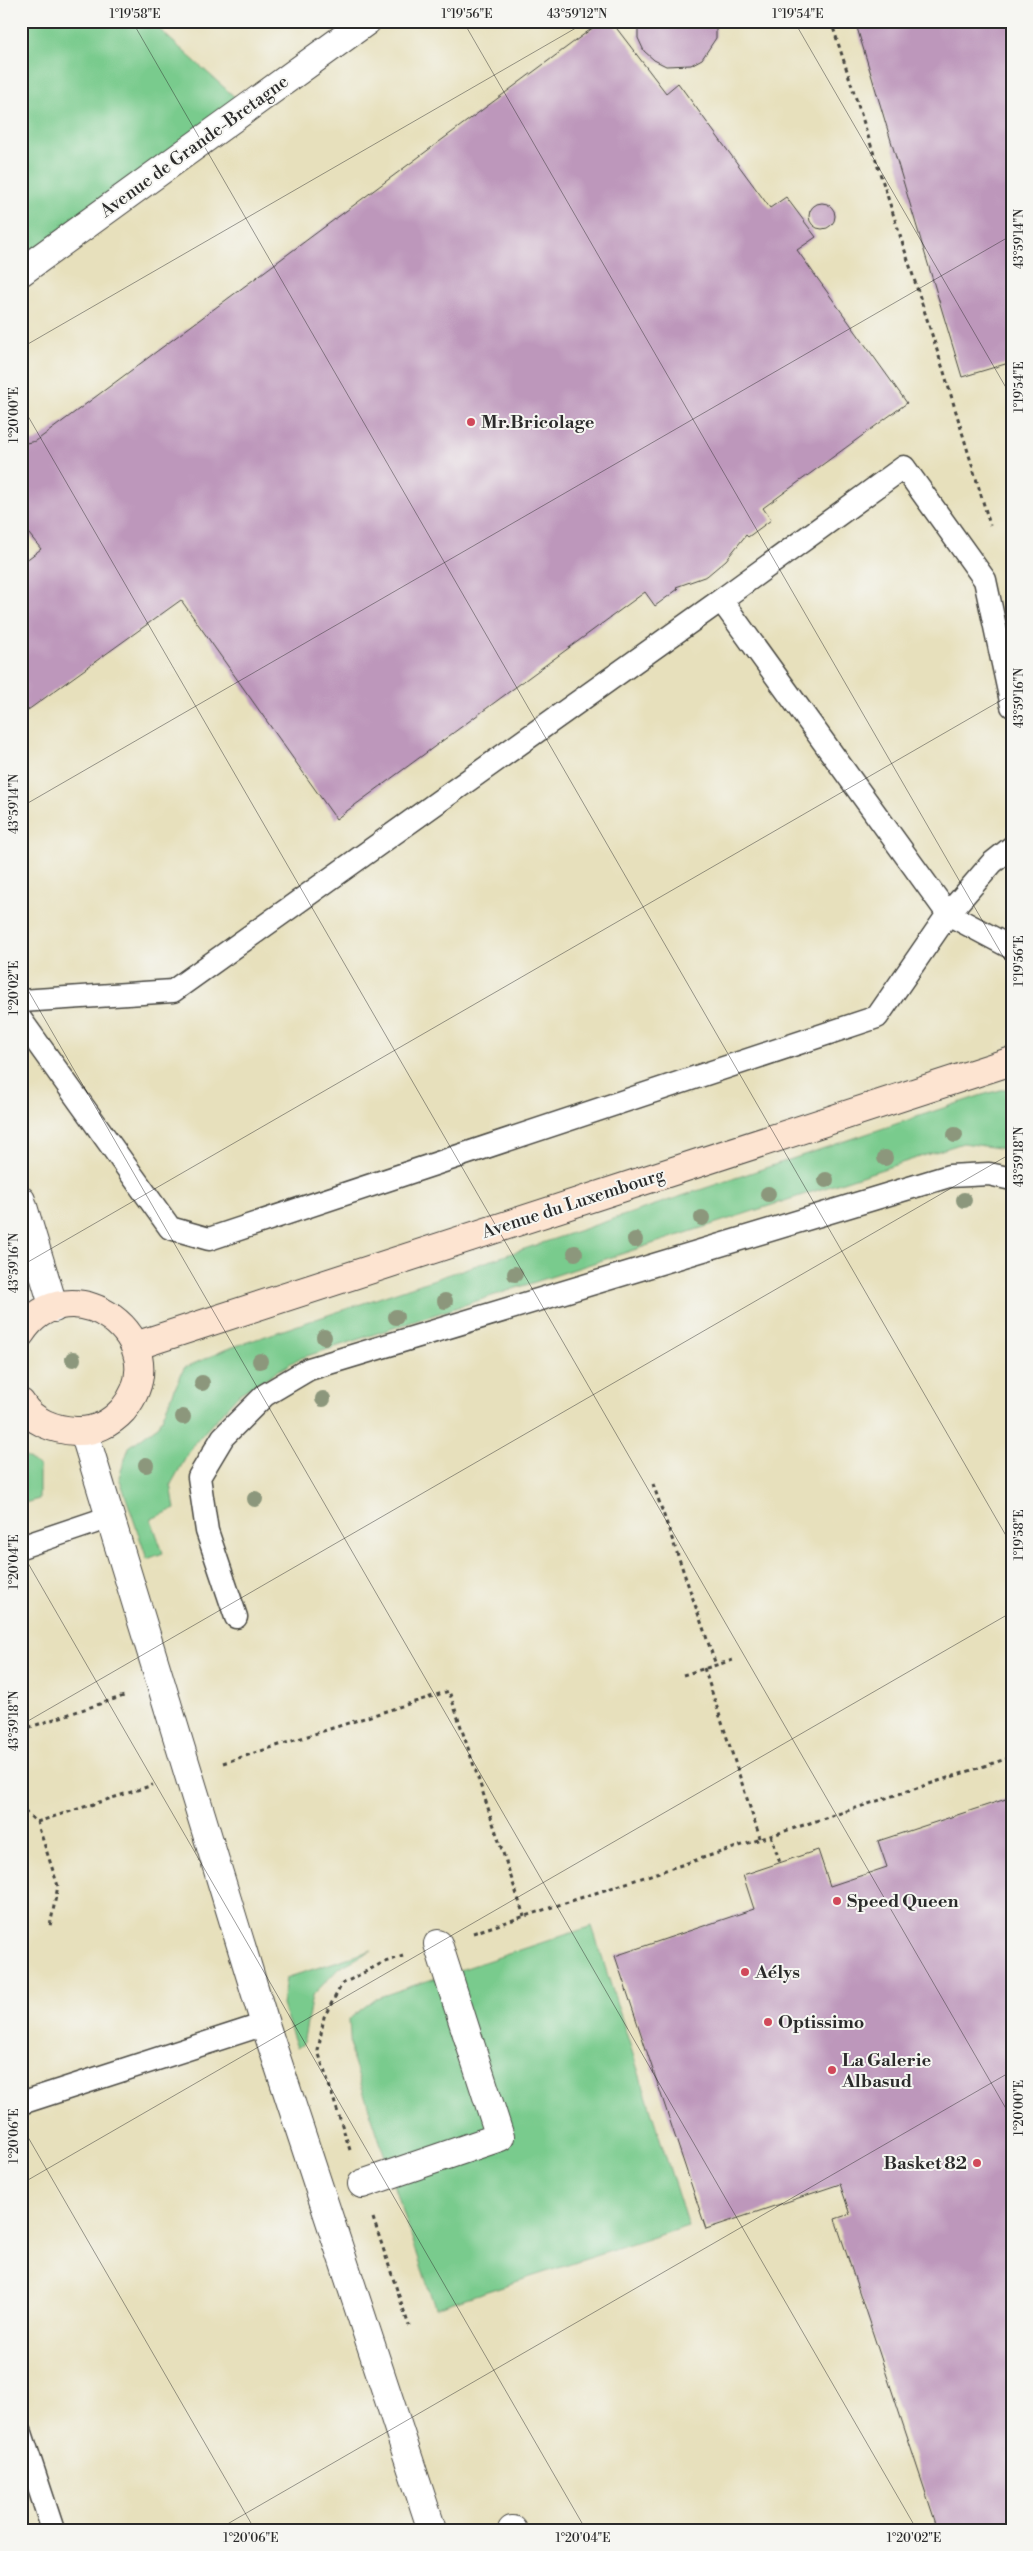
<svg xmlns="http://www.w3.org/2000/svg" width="1033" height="2551" viewBox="0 0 1033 2551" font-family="'Libre Bodoni',serif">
  <rect width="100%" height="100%" fill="#f6f6f2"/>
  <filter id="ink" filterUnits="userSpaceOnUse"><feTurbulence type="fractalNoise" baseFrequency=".02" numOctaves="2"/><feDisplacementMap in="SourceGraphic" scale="10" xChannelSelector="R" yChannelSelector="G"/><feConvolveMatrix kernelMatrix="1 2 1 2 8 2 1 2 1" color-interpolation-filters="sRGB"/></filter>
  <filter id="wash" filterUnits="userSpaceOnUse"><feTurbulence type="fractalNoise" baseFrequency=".0096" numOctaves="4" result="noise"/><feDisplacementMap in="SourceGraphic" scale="20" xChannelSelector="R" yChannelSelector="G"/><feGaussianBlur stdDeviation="1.12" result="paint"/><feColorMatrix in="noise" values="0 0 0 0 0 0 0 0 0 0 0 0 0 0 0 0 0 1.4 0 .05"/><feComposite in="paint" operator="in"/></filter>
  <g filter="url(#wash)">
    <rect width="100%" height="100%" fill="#e7e0bc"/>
    <path fill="#79cb8d" stroke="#527b5c" d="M21 21H150L247 108 21 272Z
      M1012 1087V1150L963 1143 298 1359 239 1394 193 1445 171 1484 175 1509 151 1519 163 1553 147 1559 119 1477 129 1447 159 1425 184 1368 227 1349 982 1095Z
      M21 1454 39 1466V1499L21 1504Z
      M592 1926 688 2226 435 2308 351 2054 349 2019 376 1998Z
      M372 1950 339 1968 312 1996 303 2044 297 2048 282 2005 286 1978Z"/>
    <g id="blocks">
      <path fill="#bd97bb" d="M602 21H611L666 93 678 83 770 208 786 197 816 237 797 250 907 403 763 508 771 520 748 537 746 535 726 560 707 576 676 587 678 589 655 606 645 592 336 819 181 600 21 715V564L41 549 21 524V444L36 441Z
        M638 21H716V38L702 59 691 65 666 66 654 60 644 51 638 38Z
        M855 21H1012V362L962 377Z
        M809 216a13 13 0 1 1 26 0a13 13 0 1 1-26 0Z
        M1012 1797V2530H938L835 2219 850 2214 840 2184 706 2229 615 1956 754 1909 743 1875 818 1850 830 1886 887 1867 878 1841Z"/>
    </g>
  </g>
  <g filter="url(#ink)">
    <use href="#blocks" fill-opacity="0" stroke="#474641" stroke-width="1"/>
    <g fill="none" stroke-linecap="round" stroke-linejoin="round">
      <g stroke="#474641" stroke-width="25">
        <path id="lane" d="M721 600 904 467 985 580 1012 706
          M21 1001 173 991 721 600 948 914 1012 948
          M21 1020 170 1228 209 1239 877 1017 948 914 992 863 1012 847
          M21 1547 110 1517
          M236 1617 207 1531 199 1477 223 1437 265 1395 309 1369 949 1176 989 1174 1012 1179
          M21 2103 265 2024
          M21 2433 53 2530"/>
      </g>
      <g stroke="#474641" stroke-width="30">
        <path id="street" d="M21 272 367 21
          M21 1200 54 1308
          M84 1432 265 2024 432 2530
          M362 2184 500 2137 438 1944
          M512 2530H513"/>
      </g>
      <g stroke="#474641" stroke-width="30">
        <path id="secondary" d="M21 1333C69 1260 181 1340 123 1410 111 1423 94 1432 76 1431 55 1430 32 1422 21 1403
          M135 1346 1012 1061"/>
      </g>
      <path stroke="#474641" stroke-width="3" stroke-dasharray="4 4" stroke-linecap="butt" d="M831 21 944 372 990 525
        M653 1484 716 1665
        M704 1668 760 1838
        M683 1675 733 1660
        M21 1730 127 1695
        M223 1763 449 1691 524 1916
        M21 1804 24 1811 37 1822 58 1886 50 1926
        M37 1822 153 1785
        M771 1835 780 1863
        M473 1933 1012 1757
        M350 2150 318 2051 324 2017 342 1984 382 1963 403 1956
        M373 2218 409 2326"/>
      <use href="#lane" stroke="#fff" stroke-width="22"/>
      <use href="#street" stroke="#fff" stroke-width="28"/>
      <use href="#secondary" stroke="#fde4d1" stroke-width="28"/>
    </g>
    <g fill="#8c977c">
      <circle cx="955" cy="1135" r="8"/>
      <circle cx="885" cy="1158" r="8"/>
      <circle cx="826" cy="1180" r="8"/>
      <circle cx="768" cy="1194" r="8"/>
      <circle cx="964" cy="1200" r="8"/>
      <circle cx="702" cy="1218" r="8"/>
      <circle cx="635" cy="1240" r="8"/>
      <circle cx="575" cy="1253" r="8"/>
      <circle cx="515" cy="1274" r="8"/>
      <circle cx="445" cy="1301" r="8"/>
      <circle cx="396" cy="1317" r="8"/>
      <circle cx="324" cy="1337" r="8"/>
      <circle cx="73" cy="1359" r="8"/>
      <circle cx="260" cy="1361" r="8"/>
      <circle cx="202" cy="1383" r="8"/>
      <circle cx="323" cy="1399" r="8"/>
      <circle cx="183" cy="1417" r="8"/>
      <circle cx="146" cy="1465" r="8"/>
      <circle cx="255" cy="1499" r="8"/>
    </g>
  </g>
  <path fill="none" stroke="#2b2b2b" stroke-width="1" stroke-opacity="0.45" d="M132 21 1012 1546M463 21 1012 972M794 21 1012 398M21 348 588 21M21 404 1012 2119M21 807 1012 235M21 978 917 2530M21 1266 1012 694M21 1551 586 2530M21 1725 1012 1153M21 2125 255 2530M21 2184 1012 1612M217 2530 1012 2071"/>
  <g fill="#d1495b" stroke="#f6f6f2" stroke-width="2">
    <circle cx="471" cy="422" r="5"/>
    <circle cx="837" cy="1901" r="5"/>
    <circle cx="745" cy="1972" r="5"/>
    <circle cx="768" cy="2022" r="5"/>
    <circle cx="832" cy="2070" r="5"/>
    <circle cx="977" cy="2163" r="5"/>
  </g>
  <g text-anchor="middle" stroke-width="4" stroke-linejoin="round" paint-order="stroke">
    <g font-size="18" fill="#2b2b2b" stroke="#f6f6f2">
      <text transform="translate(194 146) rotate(-36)" y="6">Avenue de Grande-Bretagne</text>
      <text transform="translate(573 1203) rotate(-18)" y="6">Avenue du Luxembourg</text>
    </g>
    <g font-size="18" font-weight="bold" fill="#2b2b2b" stroke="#f6f6f2" text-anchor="start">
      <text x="481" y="428">Mr.Bricolage</text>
      <text x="847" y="1907">Speed Queen</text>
      <text x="755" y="1978">Aélys</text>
      <text x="778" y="2028">Optissimo</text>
      <text x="842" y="2066">La Galerie<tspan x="842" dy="21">Albasud</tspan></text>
      <text x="967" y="2169" text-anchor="end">Basket 82</text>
    </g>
  </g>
  <rect width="1033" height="2551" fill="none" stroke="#f6f6f2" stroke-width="55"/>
  <rect x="28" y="28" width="978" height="2496" fill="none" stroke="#2b2b2b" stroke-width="2"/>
  <g font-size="12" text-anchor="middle" fill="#2b2b2b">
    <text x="135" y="18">1°19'58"E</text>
    <text x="467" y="18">1°19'56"E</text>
    <text x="577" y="18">43°59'12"N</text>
    <text x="798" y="18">1°19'54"E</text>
    <text transform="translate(1019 239) rotate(-90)" y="4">43°59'14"N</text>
    <text transform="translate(1019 387) rotate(-90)" y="4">1°19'54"E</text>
    <text transform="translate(14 415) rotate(-90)" y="4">1°20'00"E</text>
    <text transform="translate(1019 698) rotate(-90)" y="4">43°59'16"N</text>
    <text transform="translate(14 804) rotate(-90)" y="4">43°59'14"N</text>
    <text transform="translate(1019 961) rotate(-90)" y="4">1°19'56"E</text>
    <text transform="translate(14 988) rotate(-90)" y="4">1°20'02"E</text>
    <text transform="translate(1019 1157) rotate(-90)" y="4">43°59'18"N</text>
    <text transform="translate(14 1263) rotate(-90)" y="4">43°59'16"N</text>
    <text transform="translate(1019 1535) rotate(-90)" y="4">1°19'58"E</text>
    <text transform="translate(14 1562) rotate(-90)" y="4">1°20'04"E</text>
    <text transform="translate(14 1721) rotate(-90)" y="4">43°59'18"N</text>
    <text transform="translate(1019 2108) rotate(-90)" y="4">1°20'00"E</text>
    <text transform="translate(14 2136) rotate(-90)" y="4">1°20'06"E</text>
    <text x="251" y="2542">1°20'06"E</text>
    <text x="583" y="2542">1°20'04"E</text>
    <text x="914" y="2542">1°20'02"E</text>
  </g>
</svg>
